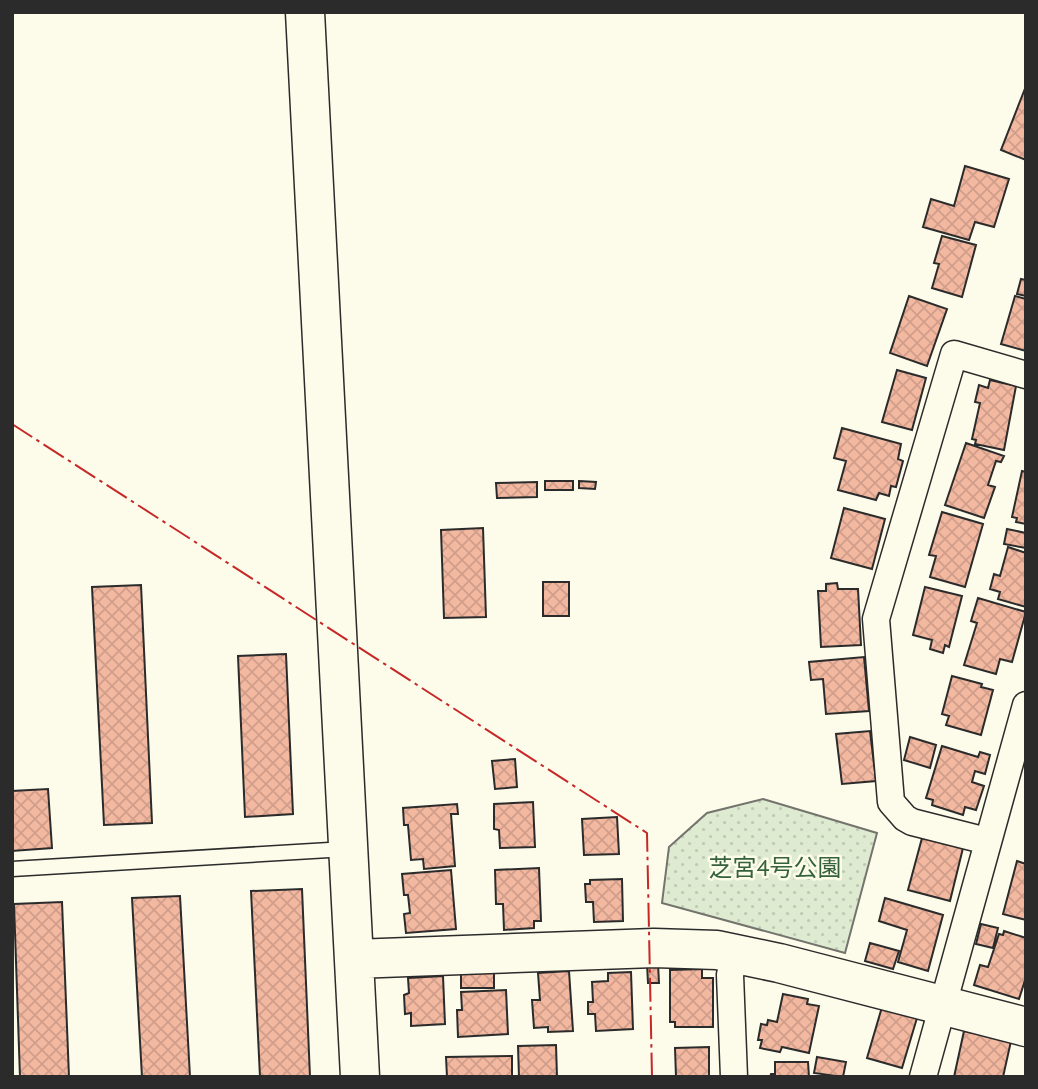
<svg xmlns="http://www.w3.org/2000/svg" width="1038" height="1089" viewBox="0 0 1038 1089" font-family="'PT Sans','Noto Sans JP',sans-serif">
  <defs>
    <pattern id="park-dots" width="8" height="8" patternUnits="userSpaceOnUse" patternTransform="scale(1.75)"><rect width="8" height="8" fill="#deebd1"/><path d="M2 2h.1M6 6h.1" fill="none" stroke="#bfcab4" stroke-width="1.8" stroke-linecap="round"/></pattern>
    <pattern id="building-cross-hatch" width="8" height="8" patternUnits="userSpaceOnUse" patternTransform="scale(1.75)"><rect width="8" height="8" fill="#f2b8a0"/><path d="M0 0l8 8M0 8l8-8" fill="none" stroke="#d09e8a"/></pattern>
  </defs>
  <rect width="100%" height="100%" fill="#fdfbea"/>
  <path fill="url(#park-dots)" stroke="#74746e" stroke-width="2" d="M763 799 877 833 845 953 662 903 669 847 707 813Z"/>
  <path fill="url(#building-cross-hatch)" stroke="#2b2b2b" stroke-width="2" d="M1026 86V160L1001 150Z
    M965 166 1009 179 994 227 975 222 969 240 923 227 931 199 954 206Z
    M942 236 976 245 962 297 932 288 939 264 934 263Z
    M1021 279 1026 280V296L1017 294Z
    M909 296 947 309 927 366 890 353Z
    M1015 296 1026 299V351L1001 344Z
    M897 370 926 378 912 430 882 422Z
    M990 380 1016 386 1004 450 975 444 976 440 972 439 980 403 975 402 979 385 988 388Z
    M842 428 901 444 898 459 903 461 896 487 891 486 889 496 879 493 876 500 838 490 846 461 834 458Z
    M966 443 1004 456 1001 462 996 461 988 485 995 487 984 518 945 505Z
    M1022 471 1026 472V524L1016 522 1017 518 1012 517Z
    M545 481H573V490H545Z
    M579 481 596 482 595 489 579 488Z
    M537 482V497L497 498 496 483Z
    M844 508 885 519 872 569 831 558Z
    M942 512 983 524 965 587 930 577 936 556 929 555Z
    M483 528 486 617 444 618 441 530Z
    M1007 529 1026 533V548L1004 544Z
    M1008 547 1026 553V607L998 599 1000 592 990 589 994 574 1000 576Z
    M543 582H569V616H543Z
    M837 583 838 589H858L861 645 821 647 818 591H826V584Z
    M141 585 152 823 104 825 92 587Z
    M925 587 962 596 949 647 945 645 943 653 930 649 932 640 913 635Z
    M978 598 1026 612 1012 662 1000 659 996 674 964 665 977 623 971 621Z
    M286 654 293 814 245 817 238 656Z
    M864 657 869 711 826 714 823 679 811 680 809 662Z
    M952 676 982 684 981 687 993 690 981 735 946 725 949 716 942 714Z
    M870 731 876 781 842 784 836 734Z
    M910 737 936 745 930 768 904 760Z
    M942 746 978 757 980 752 990 755 985 774 975 771 972 782 984 786 976 810 965 807 963 815 932 805 933 800 926 798Z
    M515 759 517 787 495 789 492 761Z
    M48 789 52 848 12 851V791Z
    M533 802 535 847 500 848 499 830 494 829V804Z
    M457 804 458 814H451L455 866 424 869 423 859 411 860 408 825H404L403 808Z
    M617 817 619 854 584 855 582 819Z
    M922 838 963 848 950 901 908 890Z
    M1017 861 1026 864V920L1003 914Z
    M539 868 541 921H534V928L504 930 503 904H496L495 870Z
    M451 870 456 929 406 933 404 914 410 913 408 895H404L402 874Z
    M622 879 623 921 594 922 593 902H586L585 884H590V880Z
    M302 889 310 1077H260L251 891Z
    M180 896 190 1077H142L132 898Z
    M885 898 943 915 928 971 898 962 907 930 879 921Z
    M62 902 69 1077H20L14 904Z
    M981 924 998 928 993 948 976 944Z
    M1004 931 1026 938V977L1019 999 974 985 980 965 988 967 999 934 1003 935Z
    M870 943 899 951 893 969 865 961Z
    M647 964H658L659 983H648Z
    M702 969V978H713V1027H675V1022H670V970Z
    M461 971H494V988H461Z
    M569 971 573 1031 548 1032V1027L534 1028 532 1000H540L538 973Z
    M631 972 633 1029 596 1031 595 1014H588V1002H593L592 982 608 981V973Z
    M443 976 445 1024 411 1026V1013L405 1014 404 995 409 993 408 978Z
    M506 990 508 1034 458 1037 457 1010H462L461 992Z
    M783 994 808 999 807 1004 819 1006 809 1053 782 1047 780 1052 760 1048 762 1040H758L761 1024 767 1025 768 1020 777 1022Z
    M882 1007 917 1018 902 1068 867 1058Z
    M964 1031 1011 1041 1003 1077H954Z
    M556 1045 557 1077H519L518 1046Z
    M709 1047V1077H676L675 1048Z
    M512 1056V1077H447L446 1057Z
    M817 1057 846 1062 843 1077 814 1073Z
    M775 1062H808L809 1077H770L771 1074H775Z"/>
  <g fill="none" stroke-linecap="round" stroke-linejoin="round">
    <g stroke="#2b2b2b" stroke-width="17">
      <path id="lane" d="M12 869 346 849"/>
    </g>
    <g stroke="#2b2b2b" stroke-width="29">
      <path id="street" d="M987 841 912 822 905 818 891 802 876 619 954 354 1026 375
        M734 1077 730 975 735 953
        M923 1077 1026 705"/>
    </g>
    <g stroke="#2b2b2b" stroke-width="41">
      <path id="secondary" d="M305 12 360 1077
        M354 959 654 948 717 950 779 963 1026 1027"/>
    </g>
    <use href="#lane" stroke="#fdfbea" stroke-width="14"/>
    <use href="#street" stroke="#fdfbea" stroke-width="26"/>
    <use href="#secondary" stroke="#fdfbea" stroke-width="38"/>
    <path stroke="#c62828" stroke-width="2" stroke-dasharray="24 5 3.5 5" stroke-linecap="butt" d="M12 424 647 833 652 1077"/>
  </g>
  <g text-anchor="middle" stroke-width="5" stroke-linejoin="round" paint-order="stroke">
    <g font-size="24" fill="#34623c" stroke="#fdfbea">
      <text x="775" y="876">芝宮4号公園</text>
    </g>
  </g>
  <rect width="1038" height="1089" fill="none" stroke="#2b2b2b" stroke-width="28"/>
</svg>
